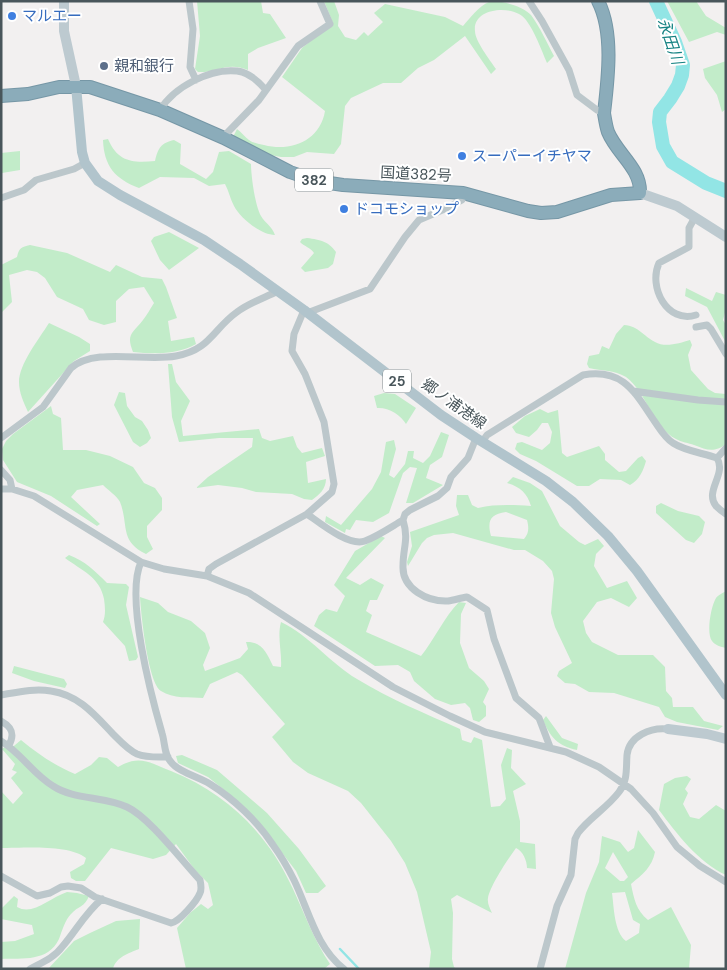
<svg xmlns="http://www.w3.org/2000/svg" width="727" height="970" viewBox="0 0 727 970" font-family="'DM Sans','Noto Sans JP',sans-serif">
  <rect width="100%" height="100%" fill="#f2f0f0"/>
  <path fill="#c2ecc9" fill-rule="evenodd" d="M197 1H261L263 13 270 14 286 38 258 48 248 54V70C227 61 217 73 198 72L195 69 200 36Z
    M324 1H334L339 15 338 26 345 37 356 40 364 32 368 36 383 22 374 13 385 4 445 17 463 26C470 18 479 6 489 2 501 0 523 6 531 15 540 27 547 43 554 56L547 63C541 49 535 32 526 20 515 4 472 7 475 31 475 41 490 60 496 69L491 74 465 36 434 60 418 68 401 83H383L351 98 345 106 341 144 334 154 307 152 294 157H281L265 154 233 137 237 129C241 132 245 137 249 140 253 143 259 144 264 145 291 152 320 141 325 111L282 77 302 48 333 23Z
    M667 1H696L706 16 726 28V35L717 32 689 42Z
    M726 61V109L722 112 717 95 705 78 703 69Z
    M108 139C118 162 132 163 155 161 158 148 161 143 174 140L181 144 180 164 206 179 213 172 219 152 229 151 251 164C251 175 255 206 261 216 265 223 272 226 275 235 261 235 240 218 234 206 230 199 229 191 225 184L209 186 194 178 160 177 139 188C115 179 104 166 103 140Z
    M20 151V170L2 173 1 153Z
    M169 232 199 248 169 270 160 260 151 241 154 237Z
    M307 238C321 240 328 241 336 252L333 264 328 268 305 272 301 268 314 253C310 247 305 247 300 242L302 239Z
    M30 245 67 253 110 272 116 265 142 277 162 279 166 287 177 318 168 321 171 341 194 337 196 344C177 355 154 354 133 352 126 334 132 334 143 320 147 315 150 309 154 303L144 287 129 289 116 301V322L104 325 89 320 83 309 57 297 45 278 37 272 27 270 9 275 12 302 1 313V265L17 257C19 248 21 247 30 245Z
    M686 288 712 301 716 292 726 295V309L723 320 726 325V343L707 307 685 296Z
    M49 323 79 337 90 344V351L74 361 28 412C24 403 19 393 19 382 19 364 39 339 49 323Z
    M624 325C639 326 643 336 655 342 665 348 680 343 690 340L692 345 688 355 691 370 708 389 715 393 726 394V444C714 453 707 450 694 445 689 443 681 442 676 439 654 428 646 392 626 377 614 370 602 371 589 368L587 364 589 356 599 354 602 346 609 349 616 334Z
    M168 364H172L176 382 190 401 181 421 183 436 259 429 262 438 270 441 293 436 297 447 302 453 322 448 325 456 306 462 308 483 326 479C326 489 319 495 312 500L304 499 292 494 256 492 242 488 218 485 196 488 208 477 252 447 253 438H219L179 442 172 417Z
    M119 392 125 393 127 406 135 417 142 421 148 430 151 438 147 443 140 447 133 442 114 405Z
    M384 393 395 394 416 408 406 424C401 415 388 407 377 408L374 396Z
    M51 406 53 414 61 418 63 450H86L110 456 133 467 144 483 155 488 162 498V510L147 526V537L153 549 146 554C119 541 129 525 120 502 117 496 108 490 103 485L77 490 71 497 100 524 97 526 51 496 17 482 3 460 2 449 6 441 13 434Z
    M540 409 548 413 558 410 562 453 567 457 599 446 605 454V460L619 472 626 471 638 458 642 456 646 461C643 471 640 479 630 485L621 480 600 479 589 486H577L536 461 520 454 515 449 517 443 522 442 542 450 550 443 552 432 548 423H542L537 430 529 437 516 433 512 427 525 416Z
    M441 432 449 435 442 457 430 465 426 478 443 485 413 503H406L417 468 410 467 403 473 389 513 373 522 356 520 350 530 346 529 345 533 325 522 326 516 341 525 372 489 381 472 386 442 394 440 396 449 389 475 394 478 405 464 408 451H414L413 458 423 463 430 456Z
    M513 477 530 483 542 491 560 526 579 542 585 545 598 539 604 546 596 554 594 566 607 588 627 581 637 598 629 607 611 598 597 602 583 621 586 633 592 642 618 655H653L665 667 666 691 672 698 673 707H693L704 721 723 726 718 730 677 722 665 717 659 707 614 693 589 692 575 684 565 683 557 676 559 671 572 663 555 627 551 613 554 579 552 571 543 561 525 550H514L453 533 434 535 427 538 422 543 408 566 407 562 412 546 410 532 459 515 456 506 457 495H468L472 505 478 508C496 504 512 505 531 506 527 493 520 487 507 483ZM506 512 527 520C529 528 529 533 524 539L491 536C487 521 490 514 506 512Z
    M661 503 678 511 699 516 705 522 702 534 694 543 686 540 656 513V506Z
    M381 536 385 538 346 578 360 585 371 578 384 585 377 600H370L366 611 372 615 366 632 421 656C434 640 445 616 459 602L466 603 461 614 460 643 469 668 484 681 489 689 483 702 486 706V716L479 722 473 720 470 708 465 703 451 705 435 699 414 681 410 672 398 665 375 666 314 626 319 615 326 609 337 612 345 596 334 585 355 551Z
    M69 555C85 561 95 571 107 583L126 584 129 587 126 605 138 657 136 660 129 661 125 646 103 622C106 614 105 607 104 599 100 577 81 570 65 558Z
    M726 591V648C721 647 715 645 712 641 706 633 711 606 716 598 718 595 723 593 726 591Z
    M140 597 158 603 168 612 191 621 205 633 210 648 203 665 205 671 240 658 248 649 246 642C262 641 267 654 273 666L281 667C282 652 277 637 281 622 310 636 330 663 357 679 390 699 426 714 460 729L462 740 471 743 474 737 482 740 491 807 500 806 506 799 501 765 507 748 512 750 511 768 526 784 513 791 520 821V842L535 844 536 869 527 868C527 861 523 851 516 848 508 859 490 886 488 898 487 903 490 909 492 913L457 895 451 899 453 913 452 959 454 967 456 969H429L431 952 417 892 405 863 391 841 361 803 348 791 308 773 293 762 272 737 285 724 242 675 237 672 210 684 203 698C190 697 173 699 161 691 148 683 141 614 140 597Z
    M14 666 64 679 67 684 65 688 34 681 12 673Z
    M546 716 562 738 578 744 577 750C558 746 550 737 543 720Z
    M21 740C38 754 54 765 75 774L91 765 99 757 107 758 118 767C140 754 150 763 171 771 228 794 268 834 293 889 305 915 314 940 330 964L324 969H186L177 928 190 913 201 904 208 909 213 905 208 883 195 870 176 844 166 855 153 859 111 848 85 881H76L71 878 70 872 84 864 86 858C69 844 23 848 1 848V791L13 804 23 793 11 778 17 772 12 770 15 764 2 749 5 747 9 750Z
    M182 755 217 770 267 813 299 849 326 886 318 893H306L296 871 263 828 228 793 208 777 178 763 176 756Z
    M687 776 691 779 685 789 688 793 683 804 690 817 699 819 716 805 726 811V875C698 862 677 834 659 810L664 784 675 778Z
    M638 830 655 852C652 867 643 874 631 884 634 899 636 910 648 920L671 907 691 945 689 969H565L586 893 599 862 602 836 620 842 628 852 634 848ZM613 852 628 877 624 881H620L605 868ZM625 892 633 920 640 924 639 933 626 941C614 932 614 907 612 893Z
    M67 892 77 893 89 896C85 907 78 906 71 914 65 920 62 931 59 939 48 962 23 958 1 959V942L15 941 34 934 32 925 1 919V909L14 896 18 899 17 907C33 916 49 898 67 892Z
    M140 919 139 949C129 953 116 957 113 969H48L74 941 90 933 116 921Z"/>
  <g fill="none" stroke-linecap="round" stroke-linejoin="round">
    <path stroke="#92e5e5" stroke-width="2.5" d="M340 949 359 969"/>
    <path stroke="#92e5e5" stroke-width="14" d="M656 1 675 42 683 65 682 75 678 86 670 99 660 112 659 122 663 146 672 162 706 183 726 191"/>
    <g stroke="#7697a6" stroke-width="14">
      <path id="highway" d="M1 96 28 94 59 87H90L160 110 224 138 290 172 316 181 343 185 463 193 528 211 541 213 557 212 611 195 640 193C641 168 617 154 608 132 606 126 605 119 604 113 608 79 614 32 598 1"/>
    </g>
    <path stroke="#bcc7cb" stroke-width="7" d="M189 1 193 29 190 67 196 80
      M529 1 542 21 569 70 577 95 597 110 604 113
      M160 110C174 87 210 68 237 71 248 72 258 81 265 89
      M224 138 228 132 259 100 298 46 330 24 320 1
      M1 198 24 190 36 180 74 169 85 163
      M695 217 689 228V247L659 263C648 287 667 324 696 315
      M307 313 370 289 405 237 419 220 447 208 462 200 463 193
      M696 327 707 325 711 329 726 354
      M633 391 698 400 726 402
      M1 438 43 407 71 368C95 347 145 362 176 356 210 350 213 329 237 312 249 303 264 298 278 291
      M482 442 487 435 583 375C624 368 635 393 655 422 660 429 665 438 673 443 685 451 703 453 717 458 727 474 704 491 716 506 719 509 723 512 726 514
      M717 458 726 448
      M1 470 10 480 12 489
      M1 489H12L34 496 141 562 164 569 207 576 249 593 393 687 450 716 485 732 566 752 599 767 631 789 653 813 677 847 700 866 726 882
      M307 514C320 523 349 547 365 541 378 536 391 527 403 520L405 514 410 510 438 496 447 488 451 477 468 458 476 438
      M403 520C409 540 403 547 403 566 402 589 428 602 448 601 454 600 461 598 467 597L487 610 494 639 516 698 539 718 550 747
      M141 562C125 597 151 695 162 733 165 742 164 755 171 762 178 772 199 777 210 784 234 799 258 822 273 845 281 856 288 868 294 880 309 911 316 947 344 969
      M207 576 209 569 216 564 307 514 332 492 334 484 324 422 305 374 292 351 294 334 304 310
      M1 695C18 692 35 688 51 691 79 695 95 715 113 734 120 741 128 750 137 754 147 758 157 757 168 757
      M1 721C12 727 15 734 9 745
      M1 741C21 753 33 774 53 786 74 800 104 796 127 807 149 817 182 861 200 880 201 885 202 889 200 893 197 901 179 922 171 923L95 897 81 888 68 886 61 887 50 893 37 896 1 876
      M30 969C41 963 54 958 62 947 76 931 85 913 102 899
      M540 969 557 906 571 875 575 839 578 833C589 818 607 808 619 792 628 780 626 769 627 755 629 736 651 727 668 729"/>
    <path stroke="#bdcad0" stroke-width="10" d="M64 1V31L76 86
      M640 193 677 206 726 237
      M668 729 707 734 726 739"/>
    <path stroke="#b1c4cc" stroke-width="10" d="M76 86 82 152 85 163 98 181 120 195 204 240 240 264 304 310 441 415 476 438 546 481 573 502 608 536 637 571 726 695"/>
    <use href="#highway" stroke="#8bacba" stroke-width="12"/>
  </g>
  <g fill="#3f7fe0" stroke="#fff" stroke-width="2">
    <circle cx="12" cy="16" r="5"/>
    <circle cx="462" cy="156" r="5"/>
    <circle cx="344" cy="209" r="5"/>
  </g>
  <circle fill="#5c6f8a" stroke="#fff" stroke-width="2" cx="104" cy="66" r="5"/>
  <g text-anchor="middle" stroke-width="4" stroke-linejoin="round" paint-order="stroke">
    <g fill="#fff" stroke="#80898c" stroke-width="1">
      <rect x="295" y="168.5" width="38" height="23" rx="4"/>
      <rect x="383" y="369.5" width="28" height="23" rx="4"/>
    </g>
    <g font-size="14" font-weight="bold" fill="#49565b">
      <text x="314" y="185">382</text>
      <text x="397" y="386">25</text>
    </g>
    <g font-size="15" fill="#366cbe" stroke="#fff" text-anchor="start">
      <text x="22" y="21">マルエー</text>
      <text x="472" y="161">スーパーイチヤマ</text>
      <text x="354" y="214">ドコモショップ</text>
    </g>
    <g font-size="15" fill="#4e5e75" stroke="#fff" text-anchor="start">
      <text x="114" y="71">親和銀行</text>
    </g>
    <g font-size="15" fill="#49565b" stroke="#fff">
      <text transform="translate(416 174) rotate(3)" y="5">国道382号</text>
      <text transform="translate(454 404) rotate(35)" y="5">郷ノ浦港線</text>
    </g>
    <g font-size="16" font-style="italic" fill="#178383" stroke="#fff">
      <text transform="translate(671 41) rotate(71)" y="6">永田川</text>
    </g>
  </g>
  <rect width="727" height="970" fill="none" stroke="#49565b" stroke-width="5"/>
</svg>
